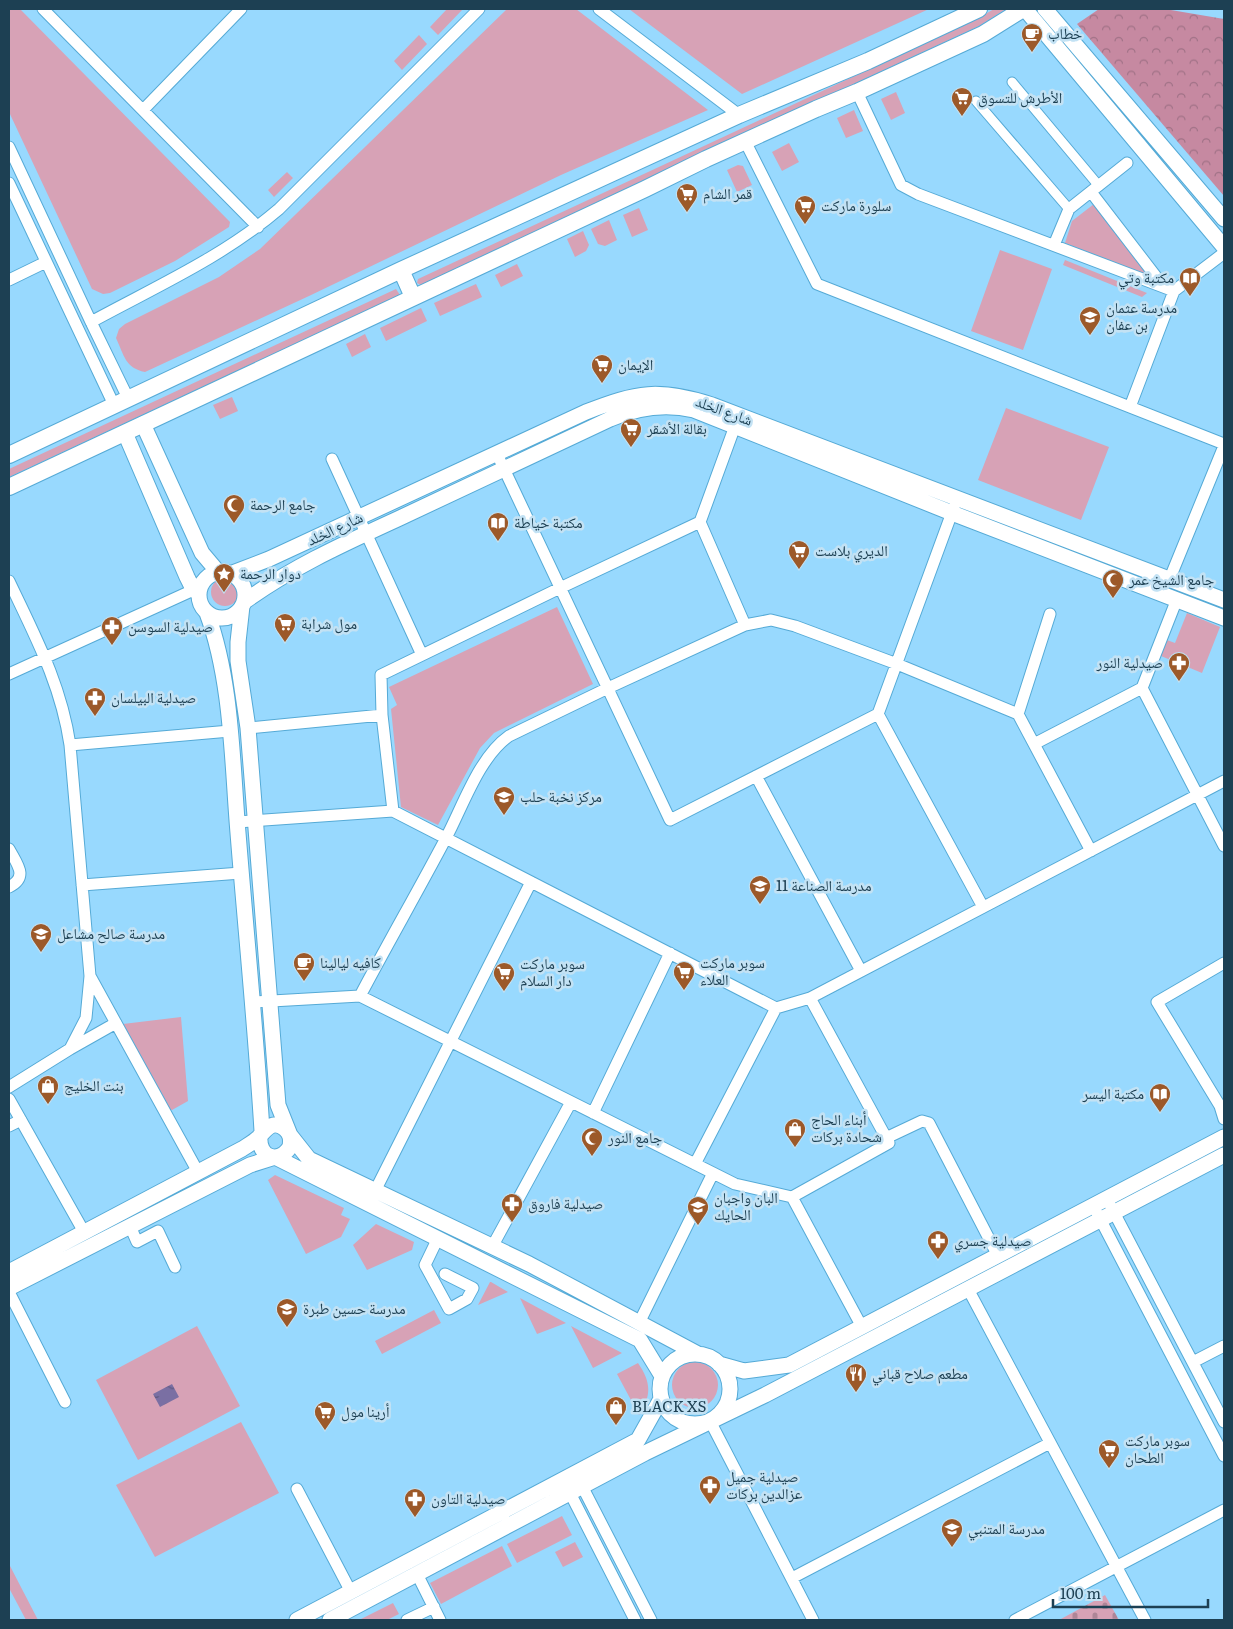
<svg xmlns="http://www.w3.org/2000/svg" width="1233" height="1629" viewBox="0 0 1233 1629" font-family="Literata,'Noto Naskh Arabic',serif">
  <defs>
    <pattern id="forest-crowns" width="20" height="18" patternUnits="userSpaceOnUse" patternTransform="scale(1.25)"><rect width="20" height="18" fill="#c689a1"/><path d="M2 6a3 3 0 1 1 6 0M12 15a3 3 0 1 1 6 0" fill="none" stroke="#a07186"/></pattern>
    <pattern id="cemetery-stones" width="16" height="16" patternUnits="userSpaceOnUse" patternTransform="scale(1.25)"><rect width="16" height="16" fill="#d7a2b6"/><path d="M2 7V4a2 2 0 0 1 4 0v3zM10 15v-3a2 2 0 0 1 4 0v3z" fill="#ae8597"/></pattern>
    <pattern id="water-ripples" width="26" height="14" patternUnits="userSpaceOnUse" patternTransform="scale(1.25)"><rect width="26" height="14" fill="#7a6fa3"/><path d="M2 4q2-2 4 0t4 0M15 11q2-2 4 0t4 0" fill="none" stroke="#5e5880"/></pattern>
  </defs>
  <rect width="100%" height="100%" fill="#98d9fe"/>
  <path fill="#d7a2b6" d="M9 9H20L230 222 229 227 175 261 110 293 103 294 92 289 9 112Z
    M447 9H463L438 35 430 27Z
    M507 9H576L708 110 561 175 309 296 145 372C125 368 124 355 116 338L119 329 125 324 219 277 260 249Z
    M629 9H929L742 94Z
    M994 9H1006L979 26 421 285 417 283 418 279 977 19Z
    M419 35 427 44 402 70 394 61Z
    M896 92 905 113 891 120 881 99Z
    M854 110 863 131 846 138 837 118Z
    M789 143 799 162 782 171 772 152Z
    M738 165 743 166 752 185 737 192 727 170Z
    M287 172 293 178 274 197 268 190Z
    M1094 204 1154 278 1065 243 1072 221Z
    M639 208 648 230 632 237 623 215Z
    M609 220 617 240 605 246 598 244 591 229Z
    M583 231 589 245 586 251 575 257 567 239Z
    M1000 250 1052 269 1023 350 971 331Z
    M1065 260 1147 293 1142 297 1063 265Z
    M517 264 523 276 501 287 495 275Z
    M476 284 482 297 440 316 434 303Z
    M396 289 400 295 9 477V469Z
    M421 308 427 321 386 341 380 328Z
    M365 334 371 347 352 357 346 344Z
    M232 397 238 411 220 419 213 405Z
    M1006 408 1109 447 1081 520 978 480Z
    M211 592a14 14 0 1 1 28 0a14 14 0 1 1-28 0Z
    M557 607 593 684 494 733 480 748 438 825 401 807 391 709 397 705 389 687Z
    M1187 613 1220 627 1202 673 1161 656 1167 640 1175 643Z
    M181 1017 188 1101 172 1110 166 1108 123 1024Z
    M275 1175 344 1208 341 1215 350 1219 341 1237 306 1254 268 1180Z
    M376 1224 414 1242 412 1250 367 1270 353 1245Z
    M491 1282 508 1292 478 1305 490 1282Z
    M520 1298 566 1323 537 1334Z
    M434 1310 441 1323 382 1354 375 1341Z
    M197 1326 240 1406 138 1460 96 1380Z
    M571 1326 622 1353 593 1368Z
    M672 1385a23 23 0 1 1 46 0a23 23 0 1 1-46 0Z
    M638 1363C651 1382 652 1395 639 1415L617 1374Z
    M241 1422 279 1493 155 1557 116 1485Z
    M562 1516 572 1535 517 1563 507 1544Z
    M575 1542 583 1557 563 1567 555 1552Z
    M502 1546 512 1566 441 1604 430 1583Z
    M9 1564 38 1620H26L9 1588Z
    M393 1603 399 1614 387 1620H359Z"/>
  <path fill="url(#forest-crowns)" d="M1099 9H1165L1224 19V196L1077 24Z"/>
  <path fill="url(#cemetery-stones)" d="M1105 1595 1119 1620H1059Z"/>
  <path fill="url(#water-ripples)" d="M172 1384 179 1397 160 1407 153 1394Z"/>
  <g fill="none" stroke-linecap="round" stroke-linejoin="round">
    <g stroke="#55aad6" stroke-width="11">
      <path id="pedestrian" d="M1012 82 1099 186
        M976 101 1069 209"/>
    </g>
    <g stroke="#55aad6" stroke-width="13">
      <path id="minor" d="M43 9 258 227
        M599 9 739 115
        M857 92 901 185 918 194 1174 291
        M143 110 241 9
        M745 141 817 284 1224 444
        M9 147 91 322 128 398
        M9 183 114 405
        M1091 192 1164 287
        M1054 245 1069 209 1127 163
        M9 280 46 262
        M91 322C155 287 223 257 279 209L479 9
        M1130 407 1174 291 1224 253
        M497 454 670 820 878 714 954 507
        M332 459 422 655
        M700 522 745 625
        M1170 578 1224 446
        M9 581C35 636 61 684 70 745L90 976 86 1018 70 1049 9 1087
        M9 674 200 587
        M1142 688 1224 846
        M878 714 983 907
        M1018 714 1050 614
        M248 728 382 715
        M1034 744 1142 688 1177 599
        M70 745 230 731
        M756 776 861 971
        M393 811 382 715 381 675 560 588 700 522 735 426
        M237 822 393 811 776 1008 810 998 1224 781
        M9 849C17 864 29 877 9 887
        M82 885 241 873
        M1224 963 1157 1002 1220 1106 1224 1119
        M90 976 198 1172
        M360 996C388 943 418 891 446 838 463 806 479 757 509 736L608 688 745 625 771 620 795 626 897 664 1018 714 1091 851
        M252 1002 360 996 735 1184 792 1197 889 1143 810 998
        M70 1049 116 1023
        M9 1099 84 1232
        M593 1113 670 953
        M9 1126 21 1120
        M886 1138 922 1121 929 1123 998 1256
        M695 1164 776 1008
        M375 1191 531 882
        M792 1197 862 1327
        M1107 1199 1224 1422
        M1097 1213 1224 1456
        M130 1226 137 1242 158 1231 175 1267
        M438 1238 425 1265 449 1309 467 1299 473 1288 445 1274
        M492 1247 571 1102
        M968 1289 1145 1620
        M9 1292 65 1402
        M639 1323 713 1173
        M1193 1362 1224 1346
        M710 1421 813 1620
        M582 1486 651 1620
        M297 1489 351 1592
        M570 1493 635 1620
        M417 1574 440 1620
        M792 1578 1050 1443
        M407 1620 434 1607
        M1015 1620 1224 1510"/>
    </g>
    <g stroke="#55aad6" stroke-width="17">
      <path id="tertiary" d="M1025 9 1224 247
        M1045 9 1224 219
        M143 424 202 553 218 572
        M125 433 187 577 193 589 199 594
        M199 595a23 23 0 1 1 46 0a23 23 0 1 1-46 0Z
        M230 574 269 559 586 412C637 392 659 388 712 405L1224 600
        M244 602C293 566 350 541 404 516 473 483 542 451 610 419 638 407 665 403 694 410L952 513 1224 618
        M242 606 238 642V661L248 728 278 1105 290 1135 309 1159 529 1264 698 1354
        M207 613C232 680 232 762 238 833 246 933 256 1032 262 1131
        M9 1272 242 1149C248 1145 254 1142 259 1137 266 1129 273 1119 285 1129 291 1134 291 1140 290 1147 278 1165 258 1157 260 1136
        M9 1288 250 1165 275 1157 640 1340 662 1376
        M660 1389a35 35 0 1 1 70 0a35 35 0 1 1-70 0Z
        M719 1364 744 1371 789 1365 1224 1137
        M297 1620 638 1440 661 1399
        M330 1620 645 1453 765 1395 1224 1155"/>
    </g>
    <g stroke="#55aad6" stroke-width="18">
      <path id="secondary" d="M401 270 413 297
        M9 455 401 270 739 115 868 61 979 9
        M9 487 645 189 706 159 816 109 857 92 983 34 1023 9"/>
    </g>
    <use href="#pedestrian" stroke="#fff" stroke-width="9"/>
    <use href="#minor" stroke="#fff" stroke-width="11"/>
    <use href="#tertiary" stroke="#fff" stroke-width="15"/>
    <use href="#secondary" stroke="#fff" stroke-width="16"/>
  </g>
  <defs>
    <g id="cafe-pin" transform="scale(1.125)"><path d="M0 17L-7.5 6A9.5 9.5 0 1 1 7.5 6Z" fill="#9c5929" stroke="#c3e2f4"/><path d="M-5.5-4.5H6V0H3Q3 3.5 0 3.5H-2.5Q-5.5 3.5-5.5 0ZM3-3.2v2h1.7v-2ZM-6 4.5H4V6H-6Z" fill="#fff"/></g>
    <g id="supermarket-pin" transform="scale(1.125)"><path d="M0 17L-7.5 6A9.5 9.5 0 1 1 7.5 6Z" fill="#9c5929" stroke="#c3e2f4"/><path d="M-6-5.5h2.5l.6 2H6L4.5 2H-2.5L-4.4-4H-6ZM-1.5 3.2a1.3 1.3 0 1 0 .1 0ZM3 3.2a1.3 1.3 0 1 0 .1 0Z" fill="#fff"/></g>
    <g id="library-pin" transform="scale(1.125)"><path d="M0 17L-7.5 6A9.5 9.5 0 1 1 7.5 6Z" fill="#9c5929" stroke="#c3e2f4"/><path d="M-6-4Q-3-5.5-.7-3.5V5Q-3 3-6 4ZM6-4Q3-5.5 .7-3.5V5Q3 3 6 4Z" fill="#fff"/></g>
    <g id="school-pin" transform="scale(1.125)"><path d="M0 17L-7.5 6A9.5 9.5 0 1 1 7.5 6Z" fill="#9c5929" stroke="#c3e2f4"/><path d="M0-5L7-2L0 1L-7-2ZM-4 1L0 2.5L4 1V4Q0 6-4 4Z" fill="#fff"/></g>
    <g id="mosque-pin" transform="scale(1.125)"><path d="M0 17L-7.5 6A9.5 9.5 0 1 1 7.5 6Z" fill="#9c5929" stroke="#c3e2f4"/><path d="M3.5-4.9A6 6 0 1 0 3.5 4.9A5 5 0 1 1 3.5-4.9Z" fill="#fff"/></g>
    <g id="sight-pin" transform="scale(1.125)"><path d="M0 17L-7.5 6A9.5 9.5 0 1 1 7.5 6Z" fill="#9c5929" stroke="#c3e2f4"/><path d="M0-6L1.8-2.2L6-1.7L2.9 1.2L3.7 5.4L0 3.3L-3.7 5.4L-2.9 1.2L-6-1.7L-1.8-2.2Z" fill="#fff"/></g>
    <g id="pharmacy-pin" transform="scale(1.125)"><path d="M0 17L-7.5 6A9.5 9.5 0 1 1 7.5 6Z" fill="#9c5929" stroke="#c3e2f4"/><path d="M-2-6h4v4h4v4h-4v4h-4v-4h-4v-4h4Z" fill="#fff"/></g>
    <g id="shop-pin" transform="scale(1.125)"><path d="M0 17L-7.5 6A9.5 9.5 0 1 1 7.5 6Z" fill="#9c5929" stroke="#c3e2f4"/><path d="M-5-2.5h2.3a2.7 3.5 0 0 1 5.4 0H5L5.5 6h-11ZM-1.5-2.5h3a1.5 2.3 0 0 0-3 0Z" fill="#fff"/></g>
    <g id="restaurant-pin" transform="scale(1.125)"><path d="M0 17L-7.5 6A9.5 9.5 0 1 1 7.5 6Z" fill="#9c5929" stroke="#c3e2f4"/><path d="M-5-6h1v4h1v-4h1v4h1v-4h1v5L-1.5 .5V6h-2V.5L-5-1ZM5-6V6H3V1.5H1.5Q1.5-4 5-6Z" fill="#fff"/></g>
  </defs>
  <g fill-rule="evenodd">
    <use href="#cafe-pin" x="1032" y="34"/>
    <use href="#supermarket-pin" x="962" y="98"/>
    <use href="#supermarket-pin" x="687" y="194"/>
    <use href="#supermarket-pin" x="805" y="206"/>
    <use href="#library-pin" x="1190" y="278"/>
    <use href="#school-pin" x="1090" y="317"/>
    <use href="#supermarket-pin" x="602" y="365"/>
    <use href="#supermarket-pin" x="631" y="429"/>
    <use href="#mosque-pin" x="234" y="505"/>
    <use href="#library-pin" x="498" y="523"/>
    <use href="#supermarket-pin" x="799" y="551"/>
    <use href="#sight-pin" x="224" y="574"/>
    <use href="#mosque-pin" x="1113" y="580"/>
    <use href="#supermarket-pin" x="285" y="624"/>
    <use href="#pharmacy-pin" x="112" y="627"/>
    <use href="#pharmacy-pin" x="1179" y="663"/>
    <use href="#pharmacy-pin" x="95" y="698"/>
    <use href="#school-pin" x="504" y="797"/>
    <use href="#school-pin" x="760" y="886"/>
    <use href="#school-pin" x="41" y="934"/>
    <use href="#cafe-pin" x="304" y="963"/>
    <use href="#supermarket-pin" x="684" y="972"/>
    <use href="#supermarket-pin" x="504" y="973"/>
    <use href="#shop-pin" x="48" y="1086"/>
    <use href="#library-pin" x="1160" y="1094"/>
    <use href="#shop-pin" x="795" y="1129"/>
    <use href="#mosque-pin" x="592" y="1138"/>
    <use href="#pharmacy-pin" x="512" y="1204"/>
    <use href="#school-pin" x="698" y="1207"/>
    <use href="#pharmacy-pin" x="938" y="1241"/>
    <use href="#school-pin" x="287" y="1309"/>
    <use href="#restaurant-pin" x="856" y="1374"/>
    <use href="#shop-pin" x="616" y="1407"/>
    <use href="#supermarket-pin" x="325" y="1412"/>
    <use href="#supermarket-pin" x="1109" y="1450"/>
    <use href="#pharmacy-pin" x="710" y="1486"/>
    <use href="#pharmacy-pin" x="415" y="1499"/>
    <use href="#school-pin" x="952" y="1529"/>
  </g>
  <g text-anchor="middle" stroke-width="5" stroke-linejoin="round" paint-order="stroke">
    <g font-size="15" fill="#1d4053" stroke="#c3e2f4" text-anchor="start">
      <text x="1048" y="39">خطاب</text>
      <text x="978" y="103">الأطرش للتسوق</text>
      <text x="703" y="199">قمر الشام</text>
      <text x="821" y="211">سلورة ماركت</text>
      <text x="1174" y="283" text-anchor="end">مكتبة وتي</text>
      <text x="1106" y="313">مدرسة عثمان<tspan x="1106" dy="17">بن عفان</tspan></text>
      <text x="618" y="370">الإيمان</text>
      <text x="647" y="434">بقالة الأشقر</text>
      <text x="250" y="510">جامع الرحمة</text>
      <text x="514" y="528">مكتبة خياطة</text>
      <text x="815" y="556">الديري بلاست</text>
      <text x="240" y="579">دوار الرحمة</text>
      <text x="1129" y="585">جامع الشيخ عمر</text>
      <text x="301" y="629">مول شرابة</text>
      <text x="128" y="632">صيدلية السوسن</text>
      <text x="1163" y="668" text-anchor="end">صيدلية النور</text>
      <text x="111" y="703">صيدلية البيلسان</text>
      <text x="520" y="802">مركز نخبة حلب</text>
      <text x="776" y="891">مدرسة الصناعة 11</text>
      <text x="57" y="939">مدرسة صالح مشاعل</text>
      <text x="320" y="968">كافيه ليالينا</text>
      <text x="700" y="968">سوبر ماركت<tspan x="700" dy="17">العلاء</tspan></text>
      <text x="520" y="969">سوبر ماركت<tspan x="520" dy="17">دار السلام</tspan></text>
      <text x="64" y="1091">بنت الخليج</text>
      <text x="1144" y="1099" text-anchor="end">مكتبة اليسر</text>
      <text x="811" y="1125">أبناء الحاج<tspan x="811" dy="17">شحادة بركات</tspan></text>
      <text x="608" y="1143">جامع النور</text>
      <text x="714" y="1203">البان واجبان<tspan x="714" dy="17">الحايك</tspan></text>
      <text x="528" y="1209">صيدلية فاروق</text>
      <text x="954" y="1246">صيدلية جسري</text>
      <text x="303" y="1314">مدرسة حسين طبرة</text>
      <text x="872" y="1379">مطعم صلاح قباني</text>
      <text x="632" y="1412">BLACK XS</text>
      <text x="341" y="1417">أرينا مول</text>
      <text x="1125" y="1446">سوبر ماركت<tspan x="1125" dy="17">الطحان</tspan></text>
      <text x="726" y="1482">صيدلية جميل<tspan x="726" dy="17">عزالدين بركات</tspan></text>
      <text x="431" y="1504">صيدلية التاون</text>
      <text x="968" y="1534">مدرسة المتنبي</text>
    </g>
    <g font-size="15" fill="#1d4053" stroke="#c3e2f4">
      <text transform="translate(724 411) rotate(20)" y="5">شارع الخلد</text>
      <text transform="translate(335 529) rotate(-25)" y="5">شارع الخلد</text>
    </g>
  </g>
  <rect width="1233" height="1629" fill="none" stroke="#1d4053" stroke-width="20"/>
  <path d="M1053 1599v8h155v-8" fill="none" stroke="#1d4053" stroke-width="2.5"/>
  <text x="1060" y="1599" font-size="15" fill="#1d4053" stroke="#c3e2f4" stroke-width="4" paint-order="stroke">100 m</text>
</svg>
